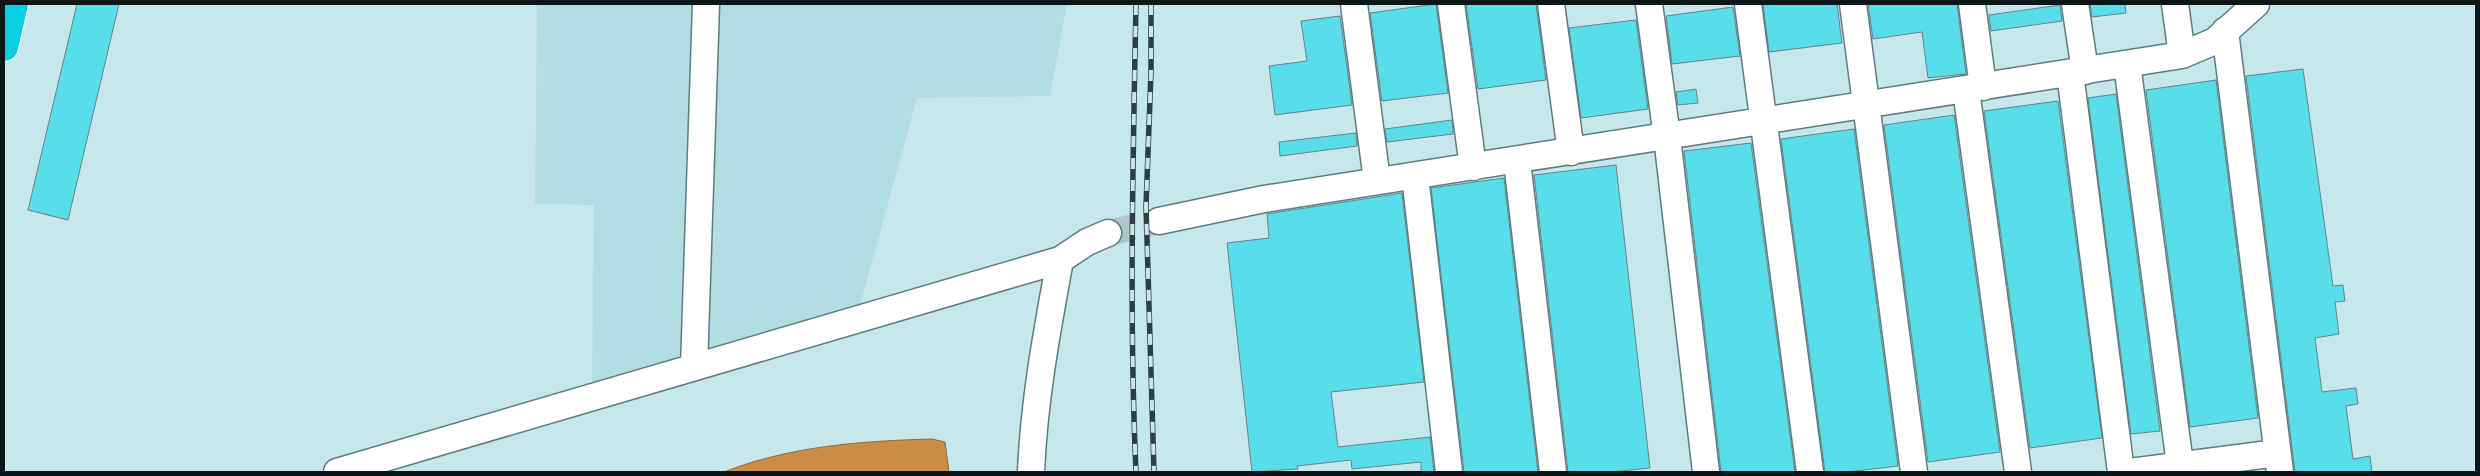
<svg xmlns="http://www.w3.org/2000/svg" width="2480" height="476" viewBox="0 0 2480 476" font-family="'Asap Condensed',sans-serif">
  <rect width="100%" height="100%" fill="#c6e8ec"/>
  <path fill="#b2dde2" d="M537 4H1067L1050 96 917 98 859 309 592 384 594 205 535 204Z"/>
  <path fill="#cb8d45" stroke="#916938" d="M932 439 945 442 949 472H724C790 446 862 441 932 439Z"/>
  <path fill="#58ddeb" stroke="#648488" d="M77 4H119L68 220 28 210Z
    M1436 4 1448 93 1382 101 1370 13Z
    M1466 4H1536L1546 80 1478 89Z
    M1763 4H1837L1842 43 1769 52Z
    M1868 4H1957L1966 74 1928 78 1922 32 1873 39Z
    M2090 4H2125L2126 13 2092 17Z
    M2060 5 2062 21 1991 31 1989 15Z
    M1733 7 1740 56 1672 64 1666 16Z
    M1340 16 1352 105 1275 115 1269 66 1307 61 1301 21Z
    M1636 20 1648 109 1581 118 1569 28Z
    M2303 69 2333 286 2343 285 2345 301 2335 302 2339 334 2315 338 2322 392 2356 388 2358 404 2346 406 2353 459 2370 456 2372 472H2295L2246 76Z
    M2216 80 2258 418 2190 427 2146 90Z
    M1696 89 1698 103 1678 105 1676 92Z
    M2116 94 2160 431 2131 434 2088 98Z
    M2058 101 2102 438 2030 448 1984 111Z
    M1954 115 2000 452 1928 462 1884 125Z
    M1452 120 1453 134 1387 142 1385 129Z
    M1854 129 1898 466 1848 472H1825L1781 139Z
    M1356 133 1357 146 1280 156 1279 142Z
    M1751 143 1795 472H1721L1684 151Z
    M1616 165 1650 468 1612 472H1568L1534 175Z
    M1504 178 1538 472H1464L1431 188Z
    M1402 193 1424 382 1331 392 1338 447 1430 437 1434 472H1421V462L1352 469 1351 460 1297 466 1298 469 1252 472 1227 243 1269 238 1267 214Z"/>
  <g fill="none" stroke-linecap="round" stroke-linejoin="round">
    <path stroke="#aac8cc" stroke-width="26" stroke-dasharray="26 13" stroke-linecap="butt" d="M1108 233 1159 221"/>
    <g stroke="#5d7d80" stroke-width="29">
      <path id="minor" d="M1354 4 1377 181
        M1451 4 1473 167
        M1551 4 1571 152
        M1649 4 1667 137 1706 472
        M1748 4 1810 472
        M1853 4 1914 472
        M1972 4 1983 87
        M2075 4 2085 71
        M2175 4 2182 55
        M2225 31 2280 472
        M2127 64 2181 472
        M2070 73 2121 472
        M1966 90 2018 472
        M1517 161 1553 472
        M1415 176 1449 472
        M1159 221 1264 199 2182 55 2215 41 2256 4
        M1060 260 1087 242 1108 233
        M694 367 706 4
        M337 472 1060 260C1047 331 1034 400 1031 472
        M2130 472 2277 453"/>
    </g>
    <g stroke="#fff" stroke-width="30">
      <path id="highway" d="M4 47 14 4"/>
    </g>
    <use href="#minor" stroke="#fff" stroke-width="26"/>
    <use href="#highway" stroke="#0acfe0" stroke-width="28"/>
    <g stroke="#2e3e41" stroke-width="5.5">
      <path id="rail" d="M1136 4C1133 160 1129 316 1136 472
        M1151 4V72L1146 206 1154 472"/>
    </g>
    <use href="#rail" stroke="#c6e8ec" stroke-width="4" stroke-dasharray="11" stroke-linecap="butt"/>
  </g>
  <rect width="2480" height="476" fill="none" stroke="#0a1618" stroke-width="10"/>
</svg>
